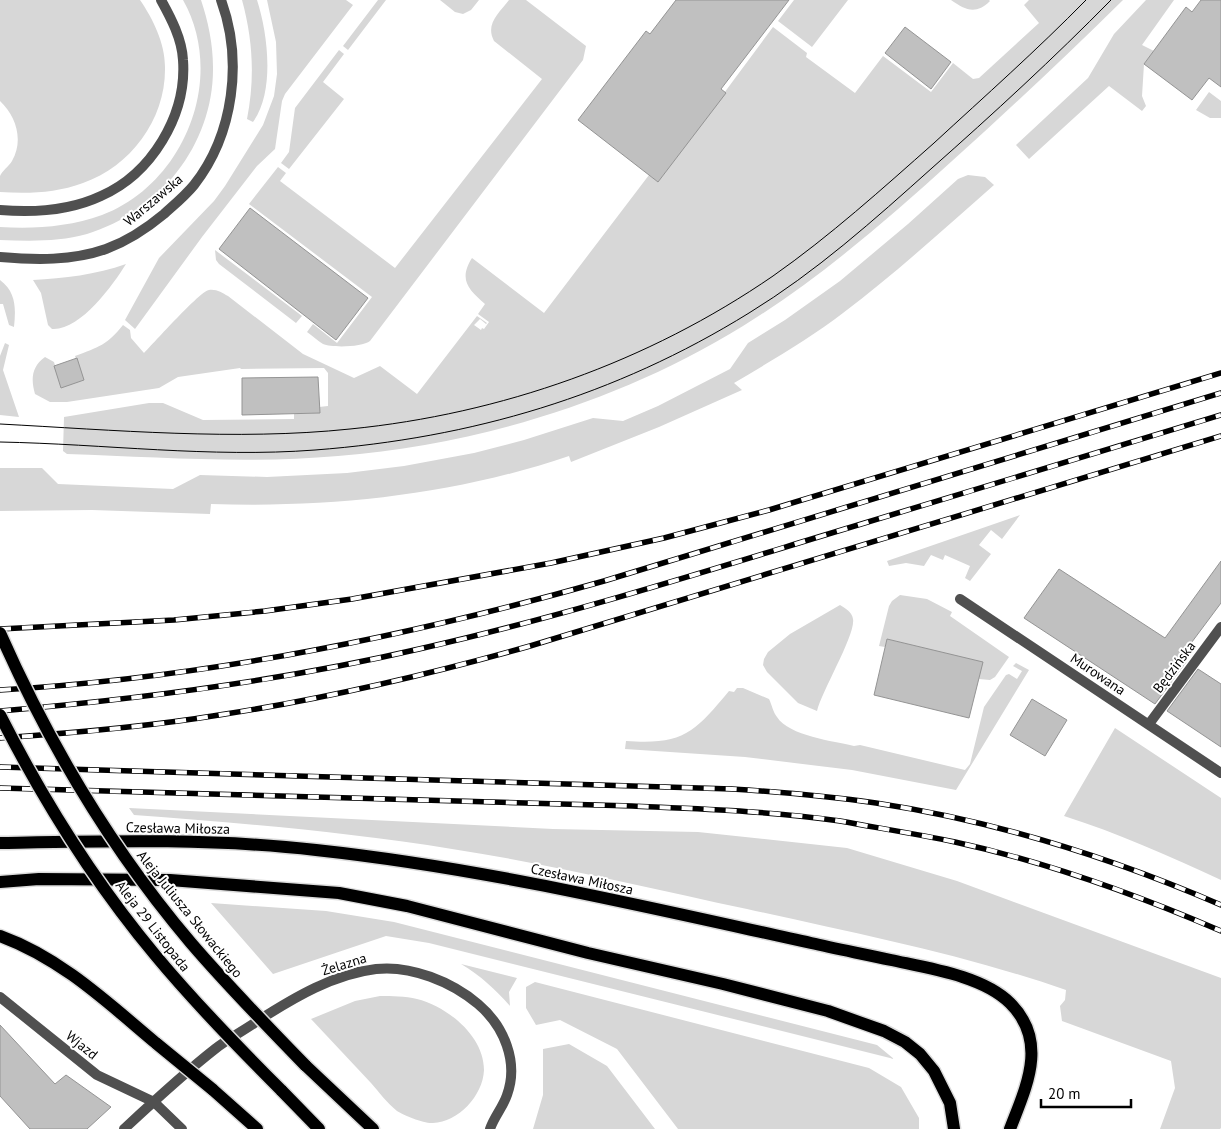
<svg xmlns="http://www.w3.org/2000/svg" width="1221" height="1129" viewBox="0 0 1221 1129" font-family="'PT Sans',sans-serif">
  <rect width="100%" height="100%" fill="#fff"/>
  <path fill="#d7d7d7" d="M0 0H140C153 19 165 43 165 67 166 119 131 166 83 183 56 193 28 194 0 192 0 188 0 179 0 176 2 171 9 166 12 161 24 140 16 116 0 101Z
    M183 0H201C208 21 213 44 213 67 214 144 160 212 87 234 59 242 29 241 0 240V227C34 229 69 227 102 215 184 184 227 78 183 0Z
    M242 0H257C268 34 275 92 253 122L247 119C255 79 253 40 242 0Z
    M267 0H346L353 5 285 94 282 101 275 149 257 166 202 237 135 329 125 320 159 258 214 201 225 186 263 125 274 96 277 74 276 42Z
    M378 0H386L348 50 343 46Z
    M440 0H479L471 10 463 14 455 12Z
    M509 0H526L586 46 583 60 370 341C363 347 332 348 323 344 318 341 313 336 307 332L313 324 337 343 372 297 249 204 278 167 286 173 280 181 395 268 542 79 494 41C485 24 499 13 509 0Z
    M794 0H848L812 47 778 21Z
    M951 0H989L990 1C976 15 965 10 951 0Z
    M1029 0H1123C1067 55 1010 109 952 161 886 221 819 279 743 326 621 401 481 444 338 456 248 464 157 457 67 454L63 451 64 417 149 403H163L203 420 294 419V414L319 413V407L328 406V373L324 368 241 369 240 368 178 377 159 388 67 402H50L35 394C31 380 31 367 45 357L54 362 61 387 83 380 75 356C99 347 107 345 123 325L130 330 131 338 144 353C154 343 200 291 209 290 217 289 222 293 228 296L303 354 354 378 380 366 417 394 477 316 487 323 486 324 480 319 474 325 481 330 482 328 484 329 489 322 478 314 485 304C469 290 458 280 472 258L544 313 649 175 658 182 773 27 807 53 806 57 855 93 883 56 931 92 953 63 973 79 979 78 1039 23 1024 5Z
    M1146 0H1174L1142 45 1154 51 1144 64 1142 96 1146 106 1142 111 1109 86 1029 159 1016 145 1088 78 1114 34Z
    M339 50 344 54 323 82 344 99 289 169 281 163 289 152 295 108Z
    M1209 92 1221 101V118H1210L1196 110Z
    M968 175 985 177 994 185C945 228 896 273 843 313 809 339 771 361 734 383L742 390 659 427 571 462 569 456C454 495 332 508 211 504L210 514 92 510 0 511V468H42L58 484 173 489 200 475 267 477 347 473 404 466 474 453 524 440 593 418 623 421 658 406 730 369 748 343 785 320 840 281 908 224 958 179Z
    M215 250 302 316 296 323 219 264 216 260Z
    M126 264C113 285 80 331 52 329L48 325 41 293 33 280C64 278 96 275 126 264Z
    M0 280C16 292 16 308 14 327L9 325 3 304H0Z
    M5 343 9 345 3 370 19 417 0 415V356Z
    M1020 515 1002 539 991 530 979 545 991 554 970 581 965 578 970 566 945 555 943 560 931 555 924 566 906 563 889 566 887 561Z
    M900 595 927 599 952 612 950 616 1009 657 995 677 990 680 979 679 982 663 887 639 885 647 879 646 889 606 892 601Z
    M840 605C845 608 852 612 853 619 856 634 822 691 817 711L798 703 767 672 763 665 764 659 768 652 790 634Z
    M1016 663 1029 670 956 790 852 770 745 757 625 749 626 741C683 745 694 733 729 691L734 692 737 688H743L769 699C772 705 773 712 777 717 789 736 834 741 854 746L860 745 965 770 970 764 984 707 1006 675 1009 674 1017 679 1022 671 1013 666Z
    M1115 728 1221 798V880C1169 856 1118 833 1064 816Z
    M129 808 553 829 698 832 847 848 957 881 1221 978V1128L1220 1129H1160L1175 1088 1171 1061 1062 1021 1060 1006 1065 1000 1066 990C962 954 854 933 747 909 649 888 551 864 452 849 347 832 241 823 134 815Z
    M211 903 326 911 394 922 877 1045 894 1059 429 943 386 936 273 974Z
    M461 964 517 978 509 992 510 1006C495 989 481 976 461 964Z
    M535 982 869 1068 901 1087 919 1118V1129H678L617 1049 560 1020 536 1025 526 1008V987Z
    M380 996C392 996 405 996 417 999 448 1007 484 1036 484 1070 483 1096 458 1122 433 1123 425 1124 403 1115 397 1111 387 1103 379 1092 371 1083 351 1062 331 1040 311 1019L355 1001Z
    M569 1044 607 1066 655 1129H533L543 1095V1049Z"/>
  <path fill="#c0c0c0" stroke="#949494" d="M676 0H789L721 89 726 93 658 182 578 120 646 31 650 34Z
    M1201 0H1221V87L1209 78 1192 100 1144 64 1186 7 1192 12Z
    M905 27 951 62 931 89 885 53Z
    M250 208 368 298 336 340 219 249Z
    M77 358 84 380 61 388 54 366Z
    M318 377 320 413 242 415V378Z
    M1221 561V603L1180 658 1186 662 1155 704 1024 618 1059 569 1165 638Z
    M887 639 983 662 969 718 874 695Z
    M1198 669 1221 684V747L1167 711Z
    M1032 699 1067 720 1045 756 1010 735Z
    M0 1025 55 1084 66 1075 111 1107 87 1129H30L0 1096Z"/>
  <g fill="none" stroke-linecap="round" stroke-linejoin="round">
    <g stroke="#dbdbdb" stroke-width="15">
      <path id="primary" d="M0 843C105 841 212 838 316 850 483 868 647 907 811 943 837 949 864 954 891 960 928 968 983 976 1010 1003 1049 1042 1026 1087 1010 1129
        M0 882 39 879 170 880 339 893 407 906 588 953 723 984 828 1011 884 1031 905 1042 920 1054 934 1071 950 1103 954 1129
        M0 936C61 958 108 1003 157 1044
        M305 1065 373 1129
        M212 1089 257 1129
        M281 1090 319 1129"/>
    </g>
    <path stroke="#505050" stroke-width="10" d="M960 599 1221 773
      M1149 724 1221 627
      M0 997 97 1075 154 1102 182 1129
      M124 1129C153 1102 183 1074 215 1049 229 1038 245 1030 259 1020 295 997 334 974 376 969 411 965 452 982 478 1004 504 1026 519 1062 507 1095 503 1107 494 1117 490 1129"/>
    <path stroke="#505050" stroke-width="10" d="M0 210C35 213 69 211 101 196 151 174 187 116 183 60 182 39 171 18 161 0
      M0 257C35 260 72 261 106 249 128 241 146 229 164 214 174 205 185 196 194 185 234 134 243 60 221 0"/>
    <use href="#primary" stroke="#000" stroke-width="12"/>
    <path stroke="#000" stroke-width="1" d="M0 424C114 430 236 441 350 429 501 414 648 362 773 276 830 236 882 189 934 143 985 96 1037 50 1086 0
      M0 442C105 444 210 458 315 450 472 438 615 396 749 313 816 272 874 220 932 168 993 114 1054 58 1111 0"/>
    <g stroke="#000" stroke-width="5.5">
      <path id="rail" d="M0 629 174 620 265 611 352 599 551 563 664 538 769 510 1221 373
        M0 690C204 678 407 637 604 581L1221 393
        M0 711C141 699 281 681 419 649 553 619 684 578 815 538 951 497 1086 456 1221 415
        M0 738C73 733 146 727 219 715 324 699 427 675 530 646L1221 436
        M0 767 732 789C780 792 828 796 876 803 995 821 1110 857 1221 905
        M0 788 632 806C701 809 771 811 840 821 878 828 917 834 955 842 1047 862 1135 894 1221 931"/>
    </g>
    <use href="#rail" stroke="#fff" stroke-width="4" stroke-dasharray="11" stroke-linecap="butt"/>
    <g stroke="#dbdbdb" stroke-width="15" stroke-linecap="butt">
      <path id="primary-bridge" d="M0 633C49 744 112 850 191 943 227 985 266 1025 305 1065
        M0 715C43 800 95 883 156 956 195 1003 238 1047 281 1090
        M157 1044 212 1089"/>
    </g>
    <use href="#primary-bridge" stroke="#000" stroke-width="12"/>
  </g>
  <g text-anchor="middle" stroke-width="4" stroke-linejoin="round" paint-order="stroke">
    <g font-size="14" fill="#000" stroke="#fff">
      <text transform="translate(153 200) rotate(-40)" y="5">Warszawska</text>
      <text transform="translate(1174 667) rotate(-53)" y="5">Będzińska</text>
      <text transform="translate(1098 674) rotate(34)" y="5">Murowana</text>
      <text transform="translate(178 828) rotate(1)" y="5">Czesława Miłosza</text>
      <text transform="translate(582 879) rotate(12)" y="5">Czesława Miłosza</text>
      <text transform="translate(190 914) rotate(51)" y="5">Aleja Juliusza Słowackiego</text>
      <text transform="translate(153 926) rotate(52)" y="5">Aleja 29 Listopada</text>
      <text transform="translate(344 964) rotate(-17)" y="5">Żelazna</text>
      <text transform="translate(82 1045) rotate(39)" y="5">Wjazd</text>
    </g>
  </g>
  <path d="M1041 1099v8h90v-8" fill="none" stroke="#000000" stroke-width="2.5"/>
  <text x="1048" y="1099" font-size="15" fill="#000000" stroke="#ffffff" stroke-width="4" paint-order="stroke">20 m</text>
</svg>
